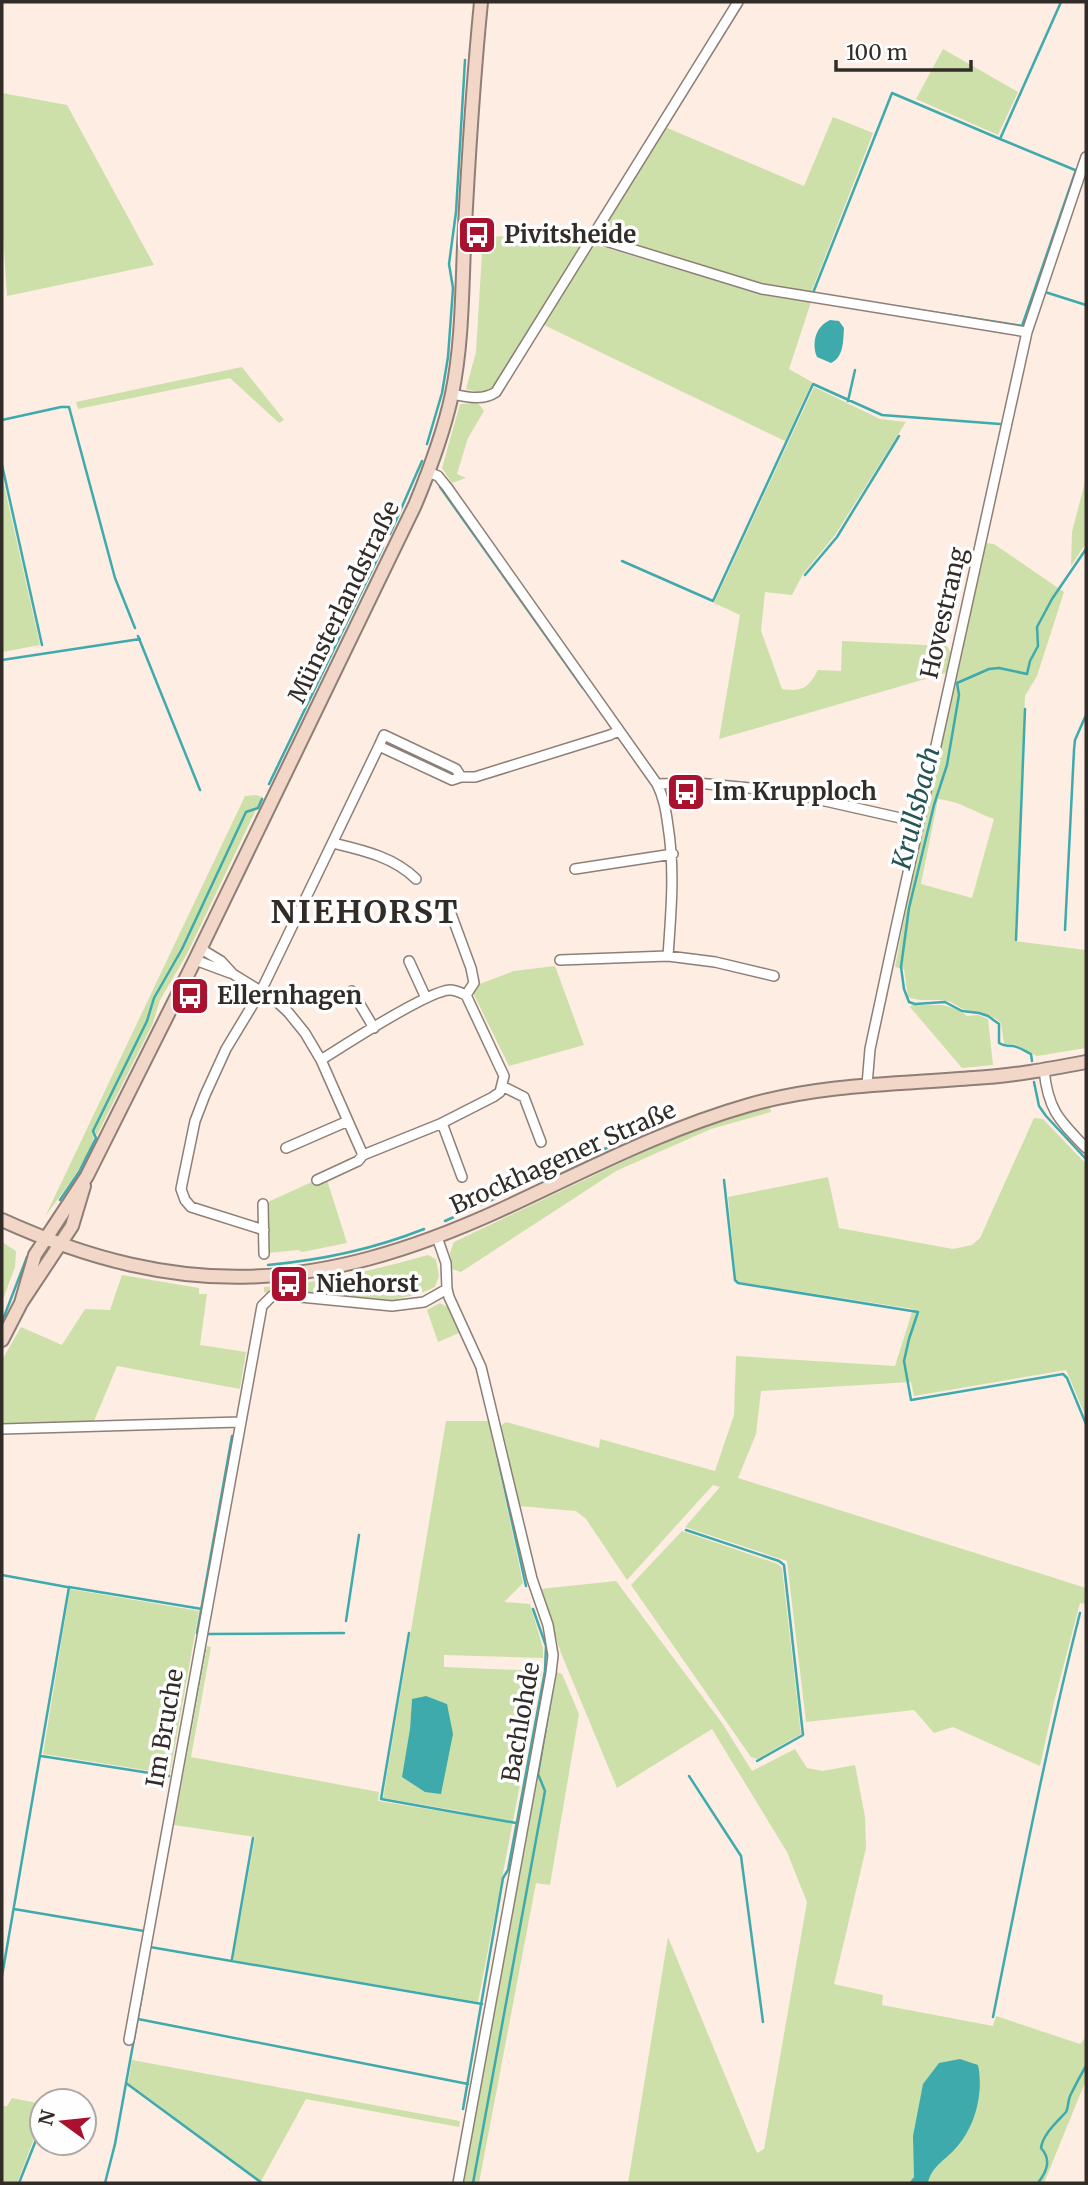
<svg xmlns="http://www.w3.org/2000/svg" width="1088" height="2185" viewBox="0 0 1088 2185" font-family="Merriweather,serif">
  <rect width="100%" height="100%" fill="#fdede3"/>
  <path fill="#cde0aa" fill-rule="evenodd" d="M943 49 1018 92 998 135 916 99Z
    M2 93 67 105 154 265 7 296 2 218Z
    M833 117 873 133 811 293 764 285 600 237 599 232 665 127 804 186Z
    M583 233 587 236 494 389 481 393 466 389 476 352 483 237Z
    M593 244 761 294 811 302 789 369 812 382 785 441 544 325Z
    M242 367 284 420 279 423 230 378 78 409 76 402Z
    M814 387 880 419 906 422 835 535 803 574 792 595 765 592 761 631 782 689C803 692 808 688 818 670L841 671 842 641 947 646 951 653 946 673 719 739 740 615 714 603Z
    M478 403 484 411 468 438 457 474 466 478 452 483 442 468 460 404Z
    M2 476 40 645 2 652Z
    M1086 478V543L1071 566 1072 532Z
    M985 543 994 544 1064 592 1037 676 1025 696 1015 941 1086 950V1048L1037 1056 1014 1044H1004L1001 1023C988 1011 979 1016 966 1010 959 1008 954 1002 946 1001 933 998 921 1003 908 997L904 969 895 967 922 824ZM938 799C960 801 974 812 994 819L972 898 921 884Z
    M256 795 262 797 187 954 160 1000 153 1023 97 1135 95 1132C88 1163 63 1191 45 1217L245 796Z
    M555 966 584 1045 509 1066 474 995V986L514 971Z
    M912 1005H943L957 1009 967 1016 978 1015 988 1019 993 1065 962 1068 910 1007Z
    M770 1107 771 1112 711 1129 616 1171 461 1272 452 1269 450 1253 454 1242 662 1143 710 1123Z
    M1034 1118 1043 1119 1086 1164V1417L1066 1370 914 1396 911 1382 761 1391 756 1434 738 1478 1086 1588V1604L1080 1603 1054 1702 1040 1766 953 1727 934 1733 914 1710 806 1722 787 1561 685 1527 720 1487 713 1485 627 1580 586 1519 576 1511 519 1506 499 1427 506 1422 599 1448 600 1439 715 1471 734 1415 736 1356 895 1366 913 1309 739 1282 736 1279 728 1197 828 1177 839 1228 953 1249 972 1245 980 1238Z
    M327 1180 347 1243 302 1252 298 1250 268 1253 267 1206 270 1201 312 1182 315 1185Z
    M2 1242 16 1251 15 1267 2 1302Z
    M428 1255 436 1259 439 1276 435 1287 419 1294 392 1300 281 1291 269 1293 264 1292V1287C321 1283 374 1270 428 1255Z
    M122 1275 199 1288V1294H207L200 1345 246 1352 240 1389 117 1366 94 1421 2 1424V1360L21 1327 62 1345 85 1309 110 1310Z
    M440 1303 449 1308 459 1333 438 1342 427 1310Z
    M446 1421H489L523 1583 504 1602 530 1604 543 1648V1658L444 1655V1667L542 1671 478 2002 233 1960 255 1837 174 1825 207 1646 211 1647 191 1757 379 1792 378 1801 465 1815V1812L383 1798ZM412 1699 446 1703 449 1718 410 1729Z
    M682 1531 778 1564 782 1568 801 1734 757 1759 751 1757 631 1585Z
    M616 1581 722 1723 752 1771 795 1749 807 1768 823 1771 855 1765 865 1817 866 1848 834 1984 883 1995 882 2005 993 2026 996 2016 1080 2044 1086 2037V2080L1044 2183H628L668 1937 757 2153 764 2149 807 1902 787 1852 712 1729 617 1788 561 1653 540 1589Z
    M70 1589 199 1611 170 1774 43 1754Z
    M555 1671 562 1674 579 1714 550 1885 536 1883 479 2183H463Z
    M132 2060 460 2121 459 2127 306 2099 261 2181 128 2083Z
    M12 2098 42 2104V2118L17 2183H2V2106H7Z"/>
  <path fill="#3eaaac" d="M830 320 839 321 844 328C843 341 844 357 831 363L817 357C811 343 816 326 830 320Z
    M426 1696 447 1704 453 1734 441 1794 425 1792 402 1777 410 1729 412 1699Z
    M960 2059 978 2065C984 2093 975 2128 955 2149 944 2161 931 2167 928 2183H909L914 2177 913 2136 923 2084 939 2063Z"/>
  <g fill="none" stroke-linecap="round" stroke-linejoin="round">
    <path stroke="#3eaaac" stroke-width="2.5" d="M1061 2 1000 139 1075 170
      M1045 292 1086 305
      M813 293 892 93 1000 139
      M899 307 1022 326 1076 170
      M848 401 855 370
      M2 420 61 407H69L115 578 135 628
      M427 444 442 393 448 357 453 288 449 264 456 212 465 60
      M2 465 42 645
      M440 487 583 688
      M390 534 422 461
      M622 561 713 601 813 384 882 415 1000 424
      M805 575 837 537 899 436
      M138 636 200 790
      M2 660 140 639
      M269 784 383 547
      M1065 930 1074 750 1075 740 1086 715
      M1016 940 1025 709
      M1032 1061 1031 1054C1025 1051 1019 1047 1013 1046 1006 1045 1005 1047 999 1043V1024L988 1016 979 1013 962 1011 945 1002 915 1004 909 1002 904 989 901 967 909 908 934 805 947 765 959 695 957 683 989 669 999 668 1027 674 1030 661 1038 646 1037 627 1052 599 1086 549
      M1034 1082 1039 1106 1046 1116 1086 1159
      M724 1180 735 1280 738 1283 918 1312 909 1339 904 1361 911 1400 1063 1374 1067 1378 1086 1424
      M60 1200 79 1172 96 1138 93 1131 147 1021 154 998 182 949 246 812 258 808 262 799
      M445 1221 622 1141
      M268 1265C322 1260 374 1249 424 1229
      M2 1322 27 1257
      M496 1449 526 1586
      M686 1530 779 1561 784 1565 803 1735 757 1761
      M2 1575 67 1587
      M346 1621 359 1535
      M197 1633 232 1436
      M409 1633 381 1799 516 1823
      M207 1634 344 1633
      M41 1756 169 1776
      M184 1761 205 1647
      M689 1776 741 1856 763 2022
      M14 1909 144 1931
      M150 1947 482 2004
      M232 1959 253 1838
      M2 1976 69 1587 202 1609
      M993 2017C1020 1882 1046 1747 1080 1613
      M138 2019 468 2084
      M126 2083 262 2183
      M463 2109 503 1878 508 1870 545 1671 546 1646 533 1609
      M19 2183 42 2125
      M105 2183 115 2144 144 1984
      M473 2183 545 1791 538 1774 555 1674
      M1038 2183C1048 2170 1051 2159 1041 2148 1043 2134 1057 2122 1066 2112 1068 2109 1068 2101 1070 2096 1075 2086 1080 2076 1086 2066"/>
    <g stroke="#8e7f76" stroke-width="12">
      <path id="minor" d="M592 236 599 239 762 289 1027 332
        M452 394C467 397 483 401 496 392L738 2
        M428 472 438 476 447 487 657 784C664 798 666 811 668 826 675 870 671 912 668 956
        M461 777H475L610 735 618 731
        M657 784 697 783 781 791 918 822
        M333 843C362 850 394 857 416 879
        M575 869 673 854
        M450 911 471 968 474 983 466 995
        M201 949 221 961 233 974 275 1000 288 1012 305 1033 321 1060 363 1155
        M195 960 230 973
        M560 960 668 956 715 962 774 976
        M409 961 426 998
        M352 991 374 1028
        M1044 1070C1048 1110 1059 1120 1086 1148
        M867 1085 870 1049 895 932 1027 332 1086 157
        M502 1086 524 1097 541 1142
        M442 1123 462 1177
        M286 1148 348 1121
        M317 1180 358 1161 363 1155 440 1124 493 1097 500 1092 504 1076 466 995C461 993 456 990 450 990 429 990 343 1046 321 1060
        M263 1204 264 1254
        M264 1230 191 1207 185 1200 181 1189 195 1121 205 1095 226 1049 261 991 379 746 452 780 461 777 456 769 384 735 379 746
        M437 1237 446 1263 447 1289 449 1297 481 1367 532 1579 548 1625 553 1655 551 1673 458 2183
        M2 1429 239 1422
        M129 2040 262 1306 272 1296 280 1295 392 1306 424 1302 447 1289"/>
    </g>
    <g stroke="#8e7f76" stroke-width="16">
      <path id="secondary" d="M2 1220C183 1302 319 1292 498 1211 581 1173 661 1130 749 1105 822 1084 899 1084 974 1078 1012 1076 1049 1069 1086 1062
        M21 1303 35 1255 87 1176 195 960 415 505C430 469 444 432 452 394 462 345 462 295 464 246 468 164 473 83 481 2
        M2 1340 21 1303 72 1226 84 1186"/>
    </g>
    <use href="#minor" stroke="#fff" stroke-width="9"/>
    <use href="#secondary" stroke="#f2d6c7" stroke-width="12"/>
  </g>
  <defs>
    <g id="bus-square" transform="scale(2.0125)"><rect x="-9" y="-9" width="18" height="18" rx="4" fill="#a9112e" stroke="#fefefe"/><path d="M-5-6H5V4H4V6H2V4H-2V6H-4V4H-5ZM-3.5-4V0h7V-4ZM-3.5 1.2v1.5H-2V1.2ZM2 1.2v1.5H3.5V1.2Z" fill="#fff"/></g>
  </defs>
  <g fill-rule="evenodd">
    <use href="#bus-square" x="477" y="235"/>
    <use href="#bus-square" x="686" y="792"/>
    <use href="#bus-square" x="190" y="996"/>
    <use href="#bus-square" x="289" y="1284"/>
  </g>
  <g text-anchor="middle" stroke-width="7" stroke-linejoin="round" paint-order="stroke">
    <g font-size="24" font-weight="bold" fill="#322c28" stroke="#fefefe" text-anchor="start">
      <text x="504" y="243">Pivitsheide</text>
      <text x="713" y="800">Im Krupploch</text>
      <text x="217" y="1004">Ellernhagen</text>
      <text x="316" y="1292">Niehorst</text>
    </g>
    <g font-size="24" fill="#322c28" stroke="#fefefe">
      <text transform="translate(344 602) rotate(-64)" y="8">Münsterlandstraße</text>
      <text transform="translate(944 613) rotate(-77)" y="8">Hovestrang</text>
      <text transform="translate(563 1158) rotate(-24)" y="8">Brockhagener Straße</text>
      <text transform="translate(521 1722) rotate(-80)" y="8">Bachlohde</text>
      <text transform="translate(165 1728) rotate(-80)" y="8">Im Bruche</text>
    </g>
    <g font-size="26" font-style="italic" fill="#255454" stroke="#fefefe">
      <text transform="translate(916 808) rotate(-76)" y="9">Krullsbach</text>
    </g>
    <g font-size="32" font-weight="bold" letter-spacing="2" fill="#322c28" stroke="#fefefe">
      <text x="365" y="923">NIEHORST</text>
    </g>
  </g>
  <rect width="1088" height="2185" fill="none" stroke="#322c28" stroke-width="7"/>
  <g transform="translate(63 2122) rotate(285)"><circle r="33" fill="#fefefe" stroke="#acaaa8" stroke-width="2"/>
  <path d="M0-5L12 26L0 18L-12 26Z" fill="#a9112e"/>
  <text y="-10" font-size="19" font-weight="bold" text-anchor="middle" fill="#322c28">N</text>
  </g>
  <path d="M836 60v10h135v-10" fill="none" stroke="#322c28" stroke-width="3.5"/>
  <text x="846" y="60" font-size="21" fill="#322c28" stroke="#fefefe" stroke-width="5" paint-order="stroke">100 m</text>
</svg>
